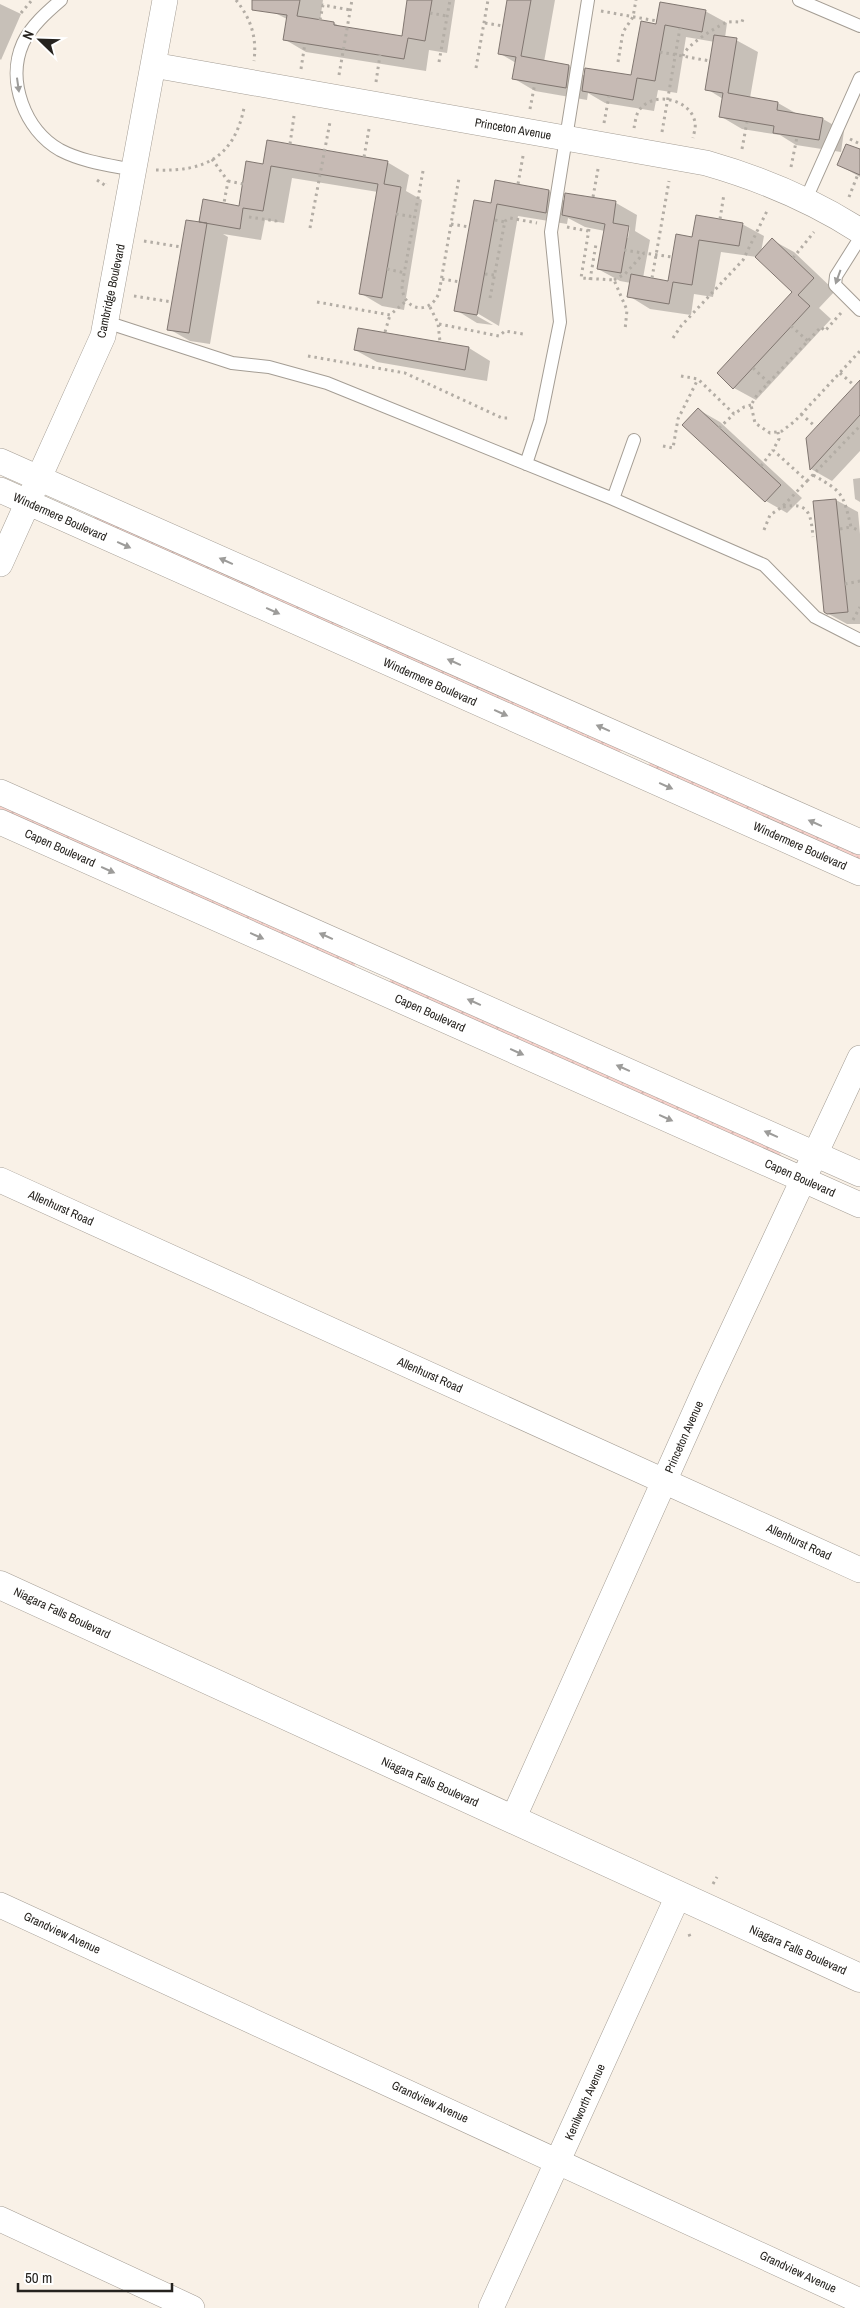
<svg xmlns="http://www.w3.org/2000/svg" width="860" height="2308" viewBox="0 0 860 2308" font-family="'Archivo Narrow',sans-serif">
  <defs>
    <pattern id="grass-dots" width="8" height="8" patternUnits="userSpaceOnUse" patternTransform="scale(1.25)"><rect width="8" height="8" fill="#f7d1cb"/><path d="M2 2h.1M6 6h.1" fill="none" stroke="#d4b3ae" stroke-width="1.8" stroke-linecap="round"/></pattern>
  </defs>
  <rect width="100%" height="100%" fill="#f9f1e7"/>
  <path fill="url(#grass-dots)" d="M94 514 344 626 341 629 94 519Z
    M370 638 622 746V750L618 753 369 642Z
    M652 759 860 850V864L648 766Z
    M0 803 354 962 356 967 354 968 0 812Z
    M391 979 779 1151 781 1156 779 1158 388 984Z"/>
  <path fill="#0003" fill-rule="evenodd" d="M277 0H323L320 21 334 23 341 27 403 37 409 0H455L447 53 429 50 426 71 306 52 284 39 287 19 275 13Z
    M508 0H555L544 62 569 66 585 76 632 77 658 25 705 11 727 23 725 38 736 40 758 52 750 98 778 103 799 115 823 119 844 131 841 152 796 145 780 135 742 129 720 116 723 99 707 89 715 42 686 37 677 93 658 90 654 111 605 103 588 93 587 100 535 91 513 78 516 63 499 53Z
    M0 4 21 14 1 60 0 59Z
    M860 151V177L839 165Z
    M387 162 409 175 406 191 422 200 404 310 382 306 360 293 378 192 292 178 284 223 265 220 261 240 223 234 228 237 210 344 190 341 169 329 206 224 201 221 240 207 264 165Z
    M496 182 549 191 565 201 566 194 616 203 637 215 635 231 650 240 643 278 669 282 693 238 742 224 764 236 761 252 772 240 794 252 835 291 819 308 831 319 756 400 734 388 719 373 794 292 757 257 721 252 713 297 694 294 691 315 650 309 629 296 631 283 620 281 598 269 605 231 585 227 568 218 567 224 518 216 499 326 477 313V316L493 325 477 323 456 310 492 204ZM627 226H630L628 238H625Z
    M469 348 490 361 487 381 377 362 355 350Z
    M860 382V451L832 481 811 469Z
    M699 410 720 422 802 498 787 513 766 501Z
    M860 478V502L855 499 853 479Z
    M836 500 858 512 860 534V624H847L825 612 814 502Z"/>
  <path fill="#c6bab4" stroke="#807670" d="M252 0H300L297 16 334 22V25L402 36 407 0H432L425 41 408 38 404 59 283 40 287 15 252 10Z
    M507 0H531L521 56 569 65 566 88 512 79 516 57 498 54Z
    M660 2 706 10 702 32 665 25 655 81 637 78 633 100 582 91 585 68 631 75 641 21 656 24Z
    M714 35 737 38 728 93 778 102 777 110 823 118 819 140 773 133 774 126 719 117 723 93 705 90Z
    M267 140 388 161 384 184 401 187 382 298 359 294 378 184 271 166 263 211 243 208 240 229 199 222 203 199 239 206 246 161 263 164Z
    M846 144 860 149V175L837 165Z
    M495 180 549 190 546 213 497 204 477 315 454 311 474 200 491 203Z
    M565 193 616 201 613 223 629 226 621 273 597 269 605 224 562 215Z
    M696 215 743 223 739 246 699 240 692 285 673 282 669 304 627 297 631 274 668 281 676 234 692 237Z
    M186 220 207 223 189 333 167 330Z
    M772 238 814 278 798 295 810 306 733 389 717 373 792 292 755 257Z
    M358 328 469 347 465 370 354 350Z
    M860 380V415L810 470 806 438Z
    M698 408 781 485 765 502 682 425Z
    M836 499 848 612 827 614 824 612 813 501Z"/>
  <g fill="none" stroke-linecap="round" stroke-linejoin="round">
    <g stroke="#a49d94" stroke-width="14">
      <path id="service" d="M61 0C47 12 31 26 23 43 6 81 25 130 60 150 83 162 109 165 134 170
        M799 0 860 26
        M806 199 860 78
        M860 238 836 276 835 285 860 310
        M106 322 232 363 269 367 327 383 613 499
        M634 440 613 499 764 565 815 617 860 640
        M526 464 540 421 560 322 551 232 588 0"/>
    </g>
    <g stroke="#a49d94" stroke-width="26">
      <path id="minor" d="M153 65 706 163C762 179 812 200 860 231
        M0 461 860 842
        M0 490 860 873
        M0 564 103 336 165 0
        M0 792 860 1174
        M0 822 860 1205
        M0 1180 860 1570
        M513 1819 708 1383 860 1058
        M0 1905 860 2301
        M0 2219 192 2308
        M491 2308 678 1896"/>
    </g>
    <g stroke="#a49d94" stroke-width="29">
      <path id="secondary" d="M0 1585 860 1978"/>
    </g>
    <path stroke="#b3ada5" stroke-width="3" stroke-dasharray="2.5 4" stroke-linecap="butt" d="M236 0C251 19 257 37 254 61
      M601 11 657 21
      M21 13 32 0
      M430 13 447 16
      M320 20 323 5 350 10
      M485 23 503 26
      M660 52 710 61
      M683 56C686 45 715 28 725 23 730 21 736 22 742 22L744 16
      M439 62 450 0
      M618 62 623 32 633 17 636 0
      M476 68 488 0
      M301 69 305 43
      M339 75 352 0
      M376 82 380 55
      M530 109 535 83
      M604 123 609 96
      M634 128C635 123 636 116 638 112 651 90 690 98 695 122 696 127 694 133 693 138
      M662 132 680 28
      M850 139 860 144
      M290 144 294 116
      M742 149 747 122
      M364 157 369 129
      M212 159 228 181 224 203
      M791 167 797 137
      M156 170C205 172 234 157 244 108
      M423 171 402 285C402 310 429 317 439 293L459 178
      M97 180 106 186 107 184
      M228 181 243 184
      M518 184 523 156
      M593 197 598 169
      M849 197 858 174
      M396 214 415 217
      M249 217 276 221V223
      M720 219 724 194
      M495 220 505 222
      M451 224 469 227
      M567 227 588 231
      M310 228 330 122
      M589 229 581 278 614 280 627 310 625 330
      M144 241 181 247
      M624 250 643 253
      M793 258 814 232
      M387 269 405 273
      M485 274 495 275
      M652 278 669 181
      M442 279 460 282
      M590 280 596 244
      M614 280 625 274 644 253 672 257
      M134 296 172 302
      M490 298 505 221 510 218 537 223
      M317 302 390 315 406 301
      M430 307 438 323 440 342
      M841 313 825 331 821 327 757 395 751 405 755 423 770 433 782 431 795 421 860 351
      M439 324 499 336 505 331 523 334
      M791 326 808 341
      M385 332 390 315
      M673 338 681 326 743 260 768 209
      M308 356 405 373 502 418H510
      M753 368 769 383
      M840 373 855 386
      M681 376 698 379 734 414 744 407 751 405
      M801 414 816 427
      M719 428 734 414
      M663 446 673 448 678 419 698 379
      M761 466 773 450
      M813 475C843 492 843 493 851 527L860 531
      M807 481 860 426
      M783 507C810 501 811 516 813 537
      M840 529 851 527
      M764 530 770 515 782 507 807 481 773 450 779 439 778 432
      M845 584 860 581
      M853 620 860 607
      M713 1884 717 1877
      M689 1934 691 1939"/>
    <use href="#service" stroke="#fff" stroke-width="12"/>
    <use href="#minor" stroke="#fff" stroke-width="25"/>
    <use href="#secondary" stroke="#fff" stroke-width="28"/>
  </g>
  <defs><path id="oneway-solid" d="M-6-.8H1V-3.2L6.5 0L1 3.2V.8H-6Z" transform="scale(1.25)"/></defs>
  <g fill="#9d9c9a">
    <use href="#oneway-solid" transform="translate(18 85) rotate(82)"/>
    <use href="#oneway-solid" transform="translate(838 277) rotate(110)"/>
    <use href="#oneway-solid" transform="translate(124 545) rotate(24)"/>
    <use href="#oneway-solid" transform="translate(226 561) rotate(-156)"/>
    <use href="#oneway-solid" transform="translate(273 611) rotate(24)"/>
    <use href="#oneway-solid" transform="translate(454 662) rotate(-156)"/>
    <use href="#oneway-solid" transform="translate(501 713) rotate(24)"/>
    <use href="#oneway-solid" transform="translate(603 728) rotate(-156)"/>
    <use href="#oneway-solid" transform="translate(666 786) rotate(24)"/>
    <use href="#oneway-solid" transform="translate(815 823) rotate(-156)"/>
    <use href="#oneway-solid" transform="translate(108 870) rotate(24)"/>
    <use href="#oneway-solid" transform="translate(257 936) rotate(24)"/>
    <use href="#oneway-solid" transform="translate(326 936) rotate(-156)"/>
    <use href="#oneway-solid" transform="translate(474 1002) rotate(-156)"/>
    <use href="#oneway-solid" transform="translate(517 1052) rotate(24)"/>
    <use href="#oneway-solid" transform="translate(623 1068) rotate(-156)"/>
    <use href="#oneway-solid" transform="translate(666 1118) rotate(24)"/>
    <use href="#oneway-solid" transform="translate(771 1134) rotate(-156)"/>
  </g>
  <g text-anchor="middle" stroke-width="4.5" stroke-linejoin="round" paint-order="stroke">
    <g font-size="12" fill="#26231f" stroke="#fff">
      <text transform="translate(513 129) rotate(10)" y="4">Princeton Avenue</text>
      <text transform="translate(111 291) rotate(-78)" y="4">Cambridge Boulevard</text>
      <text transform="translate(60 517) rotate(24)" y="4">Windermere Boulevard</text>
      <text transform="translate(430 682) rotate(24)" y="4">Windermere Boulevard</text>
      <text transform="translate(800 846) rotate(24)" y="4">Windermere Boulevard</text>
      <text transform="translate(60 848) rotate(24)" y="4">Capen Boulevard</text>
      <text transform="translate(430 1013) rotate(24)" y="4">Capen Boulevard</text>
      <text transform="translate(800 1178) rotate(24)" y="4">Capen Boulevard</text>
      <text transform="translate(61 1208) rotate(24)" y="4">Allenhurst Road</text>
      <text transform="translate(430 1375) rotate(24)" y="4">Allenhurst Road</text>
      <text transform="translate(684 1437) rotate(-66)" y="4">Princeton Avenue</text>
      <text transform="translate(799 1542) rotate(25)" y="4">Allenhurst Road</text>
      <text transform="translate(62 1613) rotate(25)" y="4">Niagara Falls Boulevard</text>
      <text transform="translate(430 1782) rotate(24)" y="4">Niagara Falls Boulevard</text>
      <text transform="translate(62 1933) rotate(25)" y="4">Grandview Avenue</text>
      <text transform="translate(798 1950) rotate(24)" y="4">Niagara Falls Boulevard</text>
      <text transform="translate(430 2102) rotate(25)" y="4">Grandview Avenue</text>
      <text transform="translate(585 2102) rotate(-66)" y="4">Kenilworth Avenue</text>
      <text transform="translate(798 2272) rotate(25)" y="4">Grandview Avenue</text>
    </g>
  </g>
  <g transform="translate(40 40) rotate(293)" stroke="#ffffff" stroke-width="4" paint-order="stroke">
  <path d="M0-4L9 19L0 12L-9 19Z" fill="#26231f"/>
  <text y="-8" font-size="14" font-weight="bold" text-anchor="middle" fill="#26231f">N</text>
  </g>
  <path d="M18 2283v8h154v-8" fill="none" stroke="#26231f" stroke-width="2.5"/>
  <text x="25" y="2283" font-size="15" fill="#26231f" stroke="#ffffff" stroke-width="4" paint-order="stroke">50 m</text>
</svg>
